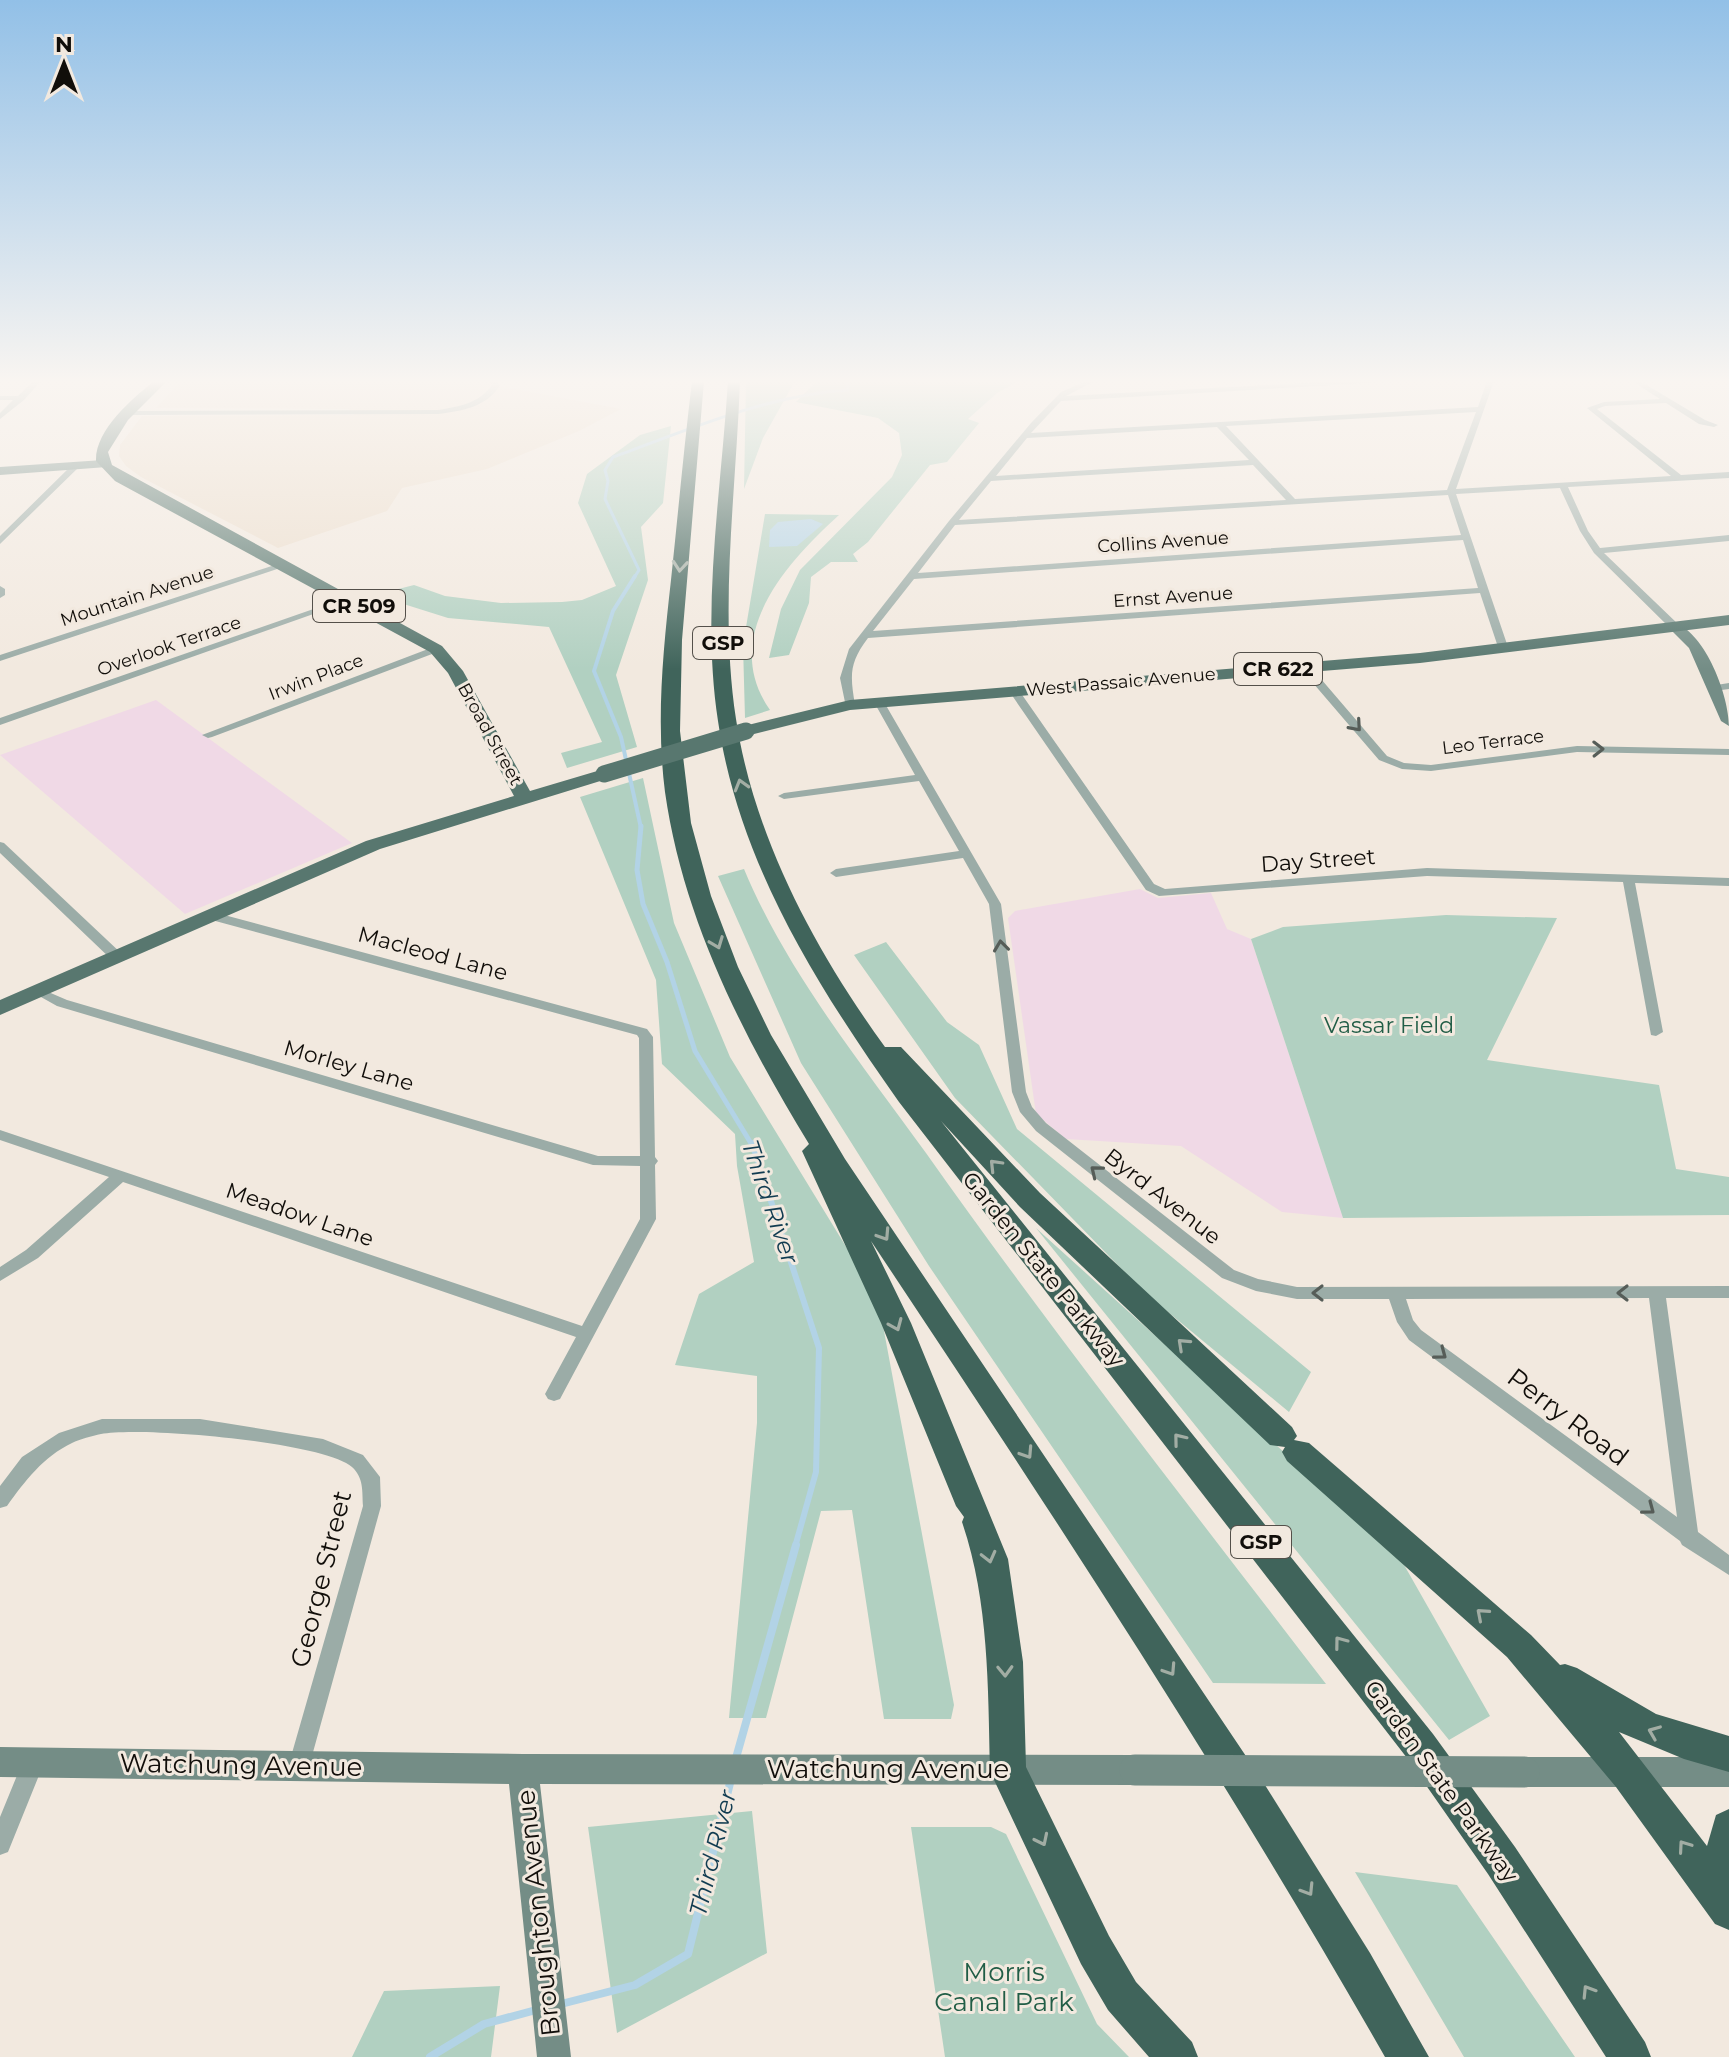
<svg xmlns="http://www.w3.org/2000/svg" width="1729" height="2057" viewBox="0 0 1729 2057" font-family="Montserrat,sans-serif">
  <rect width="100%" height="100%" fill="#f2e9df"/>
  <path fill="#ecdecd" d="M181 381H484L488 384 621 409 579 431 487 469 402 488 387 511 278 548 141 477 126 466 119 456 120 445 142 416 354 415 349 409 156 408Z"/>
  <path fill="#f0d9e6" d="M156 700 352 843 185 914 0 755Z
    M1140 889 1158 898 1211 893 1227 929 1251 939 1343 1218 1282 1212 1181 1146 1066 1139 1036 1114 1008 918 1015 911Z"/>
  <path fill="#b1d0c1" d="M746 381H795L763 438 744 489Z
    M817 381H1019L997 393 968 419 979 423 947 462 930 465 868 542 853 554 858 562H831L811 577 809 603 789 655 769 658 781 609 800 570 892 477 902 455 899 433 878 418 796 402Z
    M671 426 663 503 641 527 648 580 616 675 637 747 567 768 561 753 602 742 549 627 448 618 375 595 414 585 445 596 501 603 562 602 582 600 616 586 578 503 587 474 640 435Z
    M765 514 839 515C786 563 719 637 770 710L745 718 743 645Z
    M643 778 674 923 730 1057 878 1299 954 1705 951 1719H884L852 1510 821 1511 766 1718H729L757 1423V1376L675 1365 699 1294 754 1262 737 1166 735 1134 662 1064 656 980 580 797Z
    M744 869C787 972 861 1063 926 1153 1054 1334 1191 1508 1326 1684L1213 1683 929 1266 801 1063 718 876Z
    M1446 915 1557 918 1487 1060 1659 1085 1676 1169 1729 1177V1215L1343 1218 1251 939 1283 927Z
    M886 942 947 1022 979 1045 1017 1129 1311 1372 1289 1412 1145 1293 955 1098 854 955Z
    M1036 1228 1399 1556 1490 1716 1449 1740Z
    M752 1811 767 1953 617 2033 588 1827Z
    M911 1827H991L1006 1834 1097 2024 1129 2057H945Z
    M1355 1872 1457 1885 1575 2057H1464Z
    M500 1986 491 2057H352L384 1991Z"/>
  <path fill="#b2d3e6" d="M811 519 823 524 797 546 769 547 770 530 778 522Z"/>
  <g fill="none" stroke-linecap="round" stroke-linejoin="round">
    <path stroke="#b2d3e6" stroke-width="3" d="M634 578 639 570 605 499 608 481 605 470 613 457C688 430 767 395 848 390L847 381"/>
    <path stroke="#b2d3e6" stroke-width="4" d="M635 576 613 611 594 671 621 737 641 828"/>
    <path stroke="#b2d3e6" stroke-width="5" d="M641 826 637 870 643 904 667 962 695 1051 752 1145"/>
    <path stroke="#b2d3e6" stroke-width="6" d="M752 1143 819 1348 816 1472 795 1547"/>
    <path stroke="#b2d3e6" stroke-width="8" d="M736 1758 796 1545
      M561 2004 635 1985 688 1954 731 1779
      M430 2057 484 2024 536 2010"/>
    <path fill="#9baca7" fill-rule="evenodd" d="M33 381H41L24 400 0 419V413L13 400H0V396H18Z
      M490 381H496L500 385C487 407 462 411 438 414L129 415 125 413 129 411 438 410C458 407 480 403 492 385Z
      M1086 381H1095L1066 396 1338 381H1373L1369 383 1061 401 1031 433 1478 407 1487 381H1494L1456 489 1671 476 1587 408 1604 402 1660 399 1632 381H1640L1705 420 1718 425 1714 427 1699 424 1666 403 1605 406 1597 409 1681 475 1729 472V478L1568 487 1588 531 1600 548 1729 535V541L1604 553 1679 625V629H1671L1594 553 1580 531 1560 488 1456 494 1509 650 1508 652 1499 650 1480 593 868 638C849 663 850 675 855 705L854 707H846L840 678 849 649 949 521 1031 423 1061 392ZM1476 412 1447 490 1295 499 1226 426ZM1217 427 1249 460 996 476 1027 438ZM1253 465 1286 500 959 520 991 481ZM1448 495 1461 535 918 573 955 525ZM1463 540 1478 588 873 631 914 579Z
      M72 465 79 467 0 544V536Z
      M281 563 289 565 0 661V655Z
      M0 586 5 589V595L0 598Z
      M345 598 353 600 0 725V718Z
      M436 646 440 647V651L212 737 208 738 202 735Z
      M1305 664 1309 665 1387 756 1404 763 1431 765 1577 746 1729 749V755L1577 752 1431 771 1402 769 1379 760 1301 669V665Z
      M1729 683V689L1714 691 1709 688 1710 686Z
      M1014 688 1018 689 1154 884 1165 889 1427 868 1729 878V886L1635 883 1663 1032 1656 1036 1651 1035 1623 882 1427 876 1159 896 1146 890 1009 691Z
      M879 699 884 702 1001 904 1026 1092 1032 1107 1046 1123 1234 1270 1258 1279 1297 1287 1729 1286V1298H1666L1698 1532 1729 1555V1575L1682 1545 1680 1541 1409 1340 1397 1322 1389 1299H1297L1256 1291 1222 1278 1036 1131 1020 1112 1012 1092 989 904 963 858 836 877 830 873 836 869 959 851 919 781 784 799 778 796 784 793 915 775 874 702ZM1649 1298 1677 1517 1421 1330 1413 1320 1406 1299Z
      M0 842 4 843 123 955 125 958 123 961H113L0 853Z
      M213 912 647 1029 653 1037 655 1157 658 1161 655 1165 656 1219 560 1399 554 1401 548 1399 545 1394 576 1337 123 1182 38 1258 0 1281V1267L26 1250 109 1177 0 1140V1130L582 1326 640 1219V1166L593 1165 57 1006 32 992 39 988 67 1000 598 1156H640L639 1038 637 1035 208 919 207 916Z
      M102 1419H200L323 1439 363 1455 380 1477 381 1506 307 1774 299 1777 291 1774 288 1767 363 1506C362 1491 364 1478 352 1467 324 1442 140 1426 101 1434 92 1436 80 1439 72 1443 43 1457 25 1481 7 1506L0 1508V1486L22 1457 59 1433Z
      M33 1753 41 1756 44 1763 8 1852 0 1855V1817L25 1756Z"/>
    <path fill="#748d86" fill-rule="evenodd" d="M103 460 107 461V467L0 475V467Z
      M1675 623C1706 634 1729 696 1729 726L1721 721 1689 648 1668 627Z
      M0 1747 523 1754 1135 1755 1146 1759 1150 1770 1146 1781 1135 1785 540 1784 571 2057H537L509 1784 0 1777Z
      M1524 1757H1729V1787H1524L1513 1783 1509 1772 1513 1761Z"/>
    <path fill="#58776f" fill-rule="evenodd" d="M154 381H167L128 420 108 452 112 465 442 646 463 671 530 791 604 769 613 774 610 778 380 849 0 1015V1000L366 841 514 796 448 673 430 652 115 481 96 461C95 430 132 399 154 381Z
      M1729 615V625L1420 663 850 710 746 736 737 731 740 727 850 700 1420 653Z"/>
    <path fill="#40645b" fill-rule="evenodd" d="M692 381H704L682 640 680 731 691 823 711 896 738 967 771 1035 845 1159 1260 1777 1370 1953 1429 2057H1385C1226 1778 1049 1508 871 1241L911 1323 1008 1559 1023 1662 1026 1767 1109 1936 1136 1982 1192 2042 1198 2057H1149L1108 2010 1081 1964 995 1782 990 1769C988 1686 989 1601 962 1522L964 1517 956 1506 881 1323 802 1151 809 1144C743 1036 683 919 665 792 656 722 663 651 671 580 678 514 684 447 692 381Z
      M728 381H740C736 493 719 608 736 719 754 838 816 952 885 1047H901L1040 1193 1292 1427 1297 1436 1294 1440 1309 1443 1531 1635 1560 1665 1565 1664 1577 1668 1656 1714 1729 1736V1772L1684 1759 1619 1732 1707 1846 1716 1815 1729 1809V1930L1715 1924 1616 1787 1507 1657 1287 1461 1282 1452 1285 1447 1270 1445 1020 1207 941 1121 1433 1734 1515 1847 1645 2042 1651 2057H1606L1488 1874 1407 1758 899 1102C818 987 739 864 718 721 701 610 721 493 728 381Z"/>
    <path stroke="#748d86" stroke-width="31" d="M1135 1770 1524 1772"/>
    <path stroke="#58776f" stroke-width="17" d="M604 774 746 731"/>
  </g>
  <defs><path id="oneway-chevron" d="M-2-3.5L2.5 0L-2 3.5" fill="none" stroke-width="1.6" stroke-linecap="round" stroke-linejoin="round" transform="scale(2)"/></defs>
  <g stroke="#a2ada4">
    <use href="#oneway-chevron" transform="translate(680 566) rotate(95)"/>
    <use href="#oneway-chevron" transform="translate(741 785) rotate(-106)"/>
    <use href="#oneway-chevron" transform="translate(717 943) rotate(69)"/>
    <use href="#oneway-chevron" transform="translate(995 1165) rotate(-134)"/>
    <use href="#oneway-chevron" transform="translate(884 1235) rotate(57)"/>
    <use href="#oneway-chevron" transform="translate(896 1325) rotate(67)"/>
    <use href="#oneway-chevron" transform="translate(1183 1344) rotate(-137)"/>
    <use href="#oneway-chevron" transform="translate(1179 1439) rotate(-129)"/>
    <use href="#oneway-chevron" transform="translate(1027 1453) rotate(57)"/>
    <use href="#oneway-chevron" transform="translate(989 1557) rotate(76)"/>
    <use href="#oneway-chevron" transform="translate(1482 1614) rotate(-139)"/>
    <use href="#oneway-chevron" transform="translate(1340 1642) rotate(-127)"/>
    <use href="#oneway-chevron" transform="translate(1170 1670) rotate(57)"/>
    <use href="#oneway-chevron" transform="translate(1005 1671) rotate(88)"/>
    <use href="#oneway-chevron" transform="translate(1654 1732) rotate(-158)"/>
    <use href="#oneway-chevron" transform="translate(1042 1840) rotate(64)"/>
    <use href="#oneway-chevron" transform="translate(1684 1846) rotate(-125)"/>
    <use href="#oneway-chevron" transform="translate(1308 1890) rotate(58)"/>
    <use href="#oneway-chevron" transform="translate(1588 1991) rotate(-122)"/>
  </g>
  <g stroke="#565d58">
    <use href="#oneway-chevron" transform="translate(1356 726) rotate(49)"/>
    <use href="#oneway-chevron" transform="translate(1598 749) rotate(-1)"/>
    <use href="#oneway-chevron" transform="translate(1001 946) rotate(-97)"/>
    <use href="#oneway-chevron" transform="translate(1096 1171) rotate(-141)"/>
    <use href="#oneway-chevron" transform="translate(1318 1293) rotate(-180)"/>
    <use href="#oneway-chevron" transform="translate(1623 1293) rotate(180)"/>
    <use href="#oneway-chevron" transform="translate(1441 1354) rotate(37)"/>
    <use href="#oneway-chevron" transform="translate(1649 1509) rotate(37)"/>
  </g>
  <linearGradient id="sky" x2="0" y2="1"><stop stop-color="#92c0e7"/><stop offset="0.57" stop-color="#f9f5f1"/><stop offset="1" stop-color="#f9f5f1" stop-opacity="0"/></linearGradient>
  <rect width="1729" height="669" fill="url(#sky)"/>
  <g text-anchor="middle" stroke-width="6" stroke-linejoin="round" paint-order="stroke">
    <g font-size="18" fill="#110e0a" stroke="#f2e9df">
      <text transform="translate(1163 542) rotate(-4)" y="6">Collins Avenue</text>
      <text transform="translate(137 596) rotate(-18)" y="6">Mountain Avenue</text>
      <text transform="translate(1173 597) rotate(-4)" y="6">Ernst Avenue</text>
      <text transform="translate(169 646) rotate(-19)" y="6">Overlook Terrace</text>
      <text transform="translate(316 677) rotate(-21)" y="6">Irwin Place</text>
      <text transform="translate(1121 682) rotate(-5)" y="6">West Passaic Avenue</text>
      <text transform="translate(490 734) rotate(61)" y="6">Broad Street</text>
      <text transform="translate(1493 742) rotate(-7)" y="6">Leo Terrace</text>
    </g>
    <g fill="#f2e9df" stroke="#54504a" stroke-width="2">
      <rect x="313" y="590" width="92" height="32" rx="6"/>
      <rect x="693" y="627" width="60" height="32" rx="6"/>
      <rect x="1234" y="653" width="88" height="32" rx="6"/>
      <rect x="1231" y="1526" width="60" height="32" rx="6"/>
    </g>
    <g font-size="20" font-weight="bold" fill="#110e0a">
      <text x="359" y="613">CR 509</text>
      <text x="723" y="650">GSP</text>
      <text x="1278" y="676">CR 622</text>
      <text x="1261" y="1549">GSP</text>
    </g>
    <g font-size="22" fill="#110e0a" stroke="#f2e9df">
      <text transform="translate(1318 860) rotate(-4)" y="8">Day Street</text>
      <text transform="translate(433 953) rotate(15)" y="8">Macleod Lane</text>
      <text transform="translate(349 1065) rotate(16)" y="8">Morley Lane</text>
      <text transform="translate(1163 1196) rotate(38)" y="8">Byrd Avenue</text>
      <text transform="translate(300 1214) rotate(19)" y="8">Meadow Lane</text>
      <text transform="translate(1044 1269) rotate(51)" y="8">Garden State Parkway</text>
      <text transform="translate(1442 1781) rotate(54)" y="8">Garden State Parkway</text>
    </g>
    <g font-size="22" fill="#215d46" stroke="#f2e9df">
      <text x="1389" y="1033">Vassar Field</text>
    </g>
    <g font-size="24" font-style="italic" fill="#113c51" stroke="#f2e9df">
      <text transform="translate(770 1202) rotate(71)" y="8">Third River</text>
      <text transform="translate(713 1853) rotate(-76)" y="8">Third River</text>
    </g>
    <g font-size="26" fill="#110e0a" stroke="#f2e9df">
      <text transform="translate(1568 1417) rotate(37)" y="9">Perry Road</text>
      <text transform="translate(321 1579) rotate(-76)" y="9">George Street</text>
      <text transform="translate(241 1765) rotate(1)" y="9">Watchung Avenue</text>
      <text x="888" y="1778">Watchung Avenue</text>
      <text transform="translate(538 1913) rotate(-96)" y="9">Broughton Avenue</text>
    </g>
    <g font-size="26" fill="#215d46" stroke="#f2e9df">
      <text x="1004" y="1981">Morris<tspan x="1004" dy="30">Canal Park</tspan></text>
    </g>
  </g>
  <g transform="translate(64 64)" stroke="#f2e9df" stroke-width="6" paint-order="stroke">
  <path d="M0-6L14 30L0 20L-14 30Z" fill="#110e0a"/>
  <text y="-12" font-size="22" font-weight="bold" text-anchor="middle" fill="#110e0a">N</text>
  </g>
</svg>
